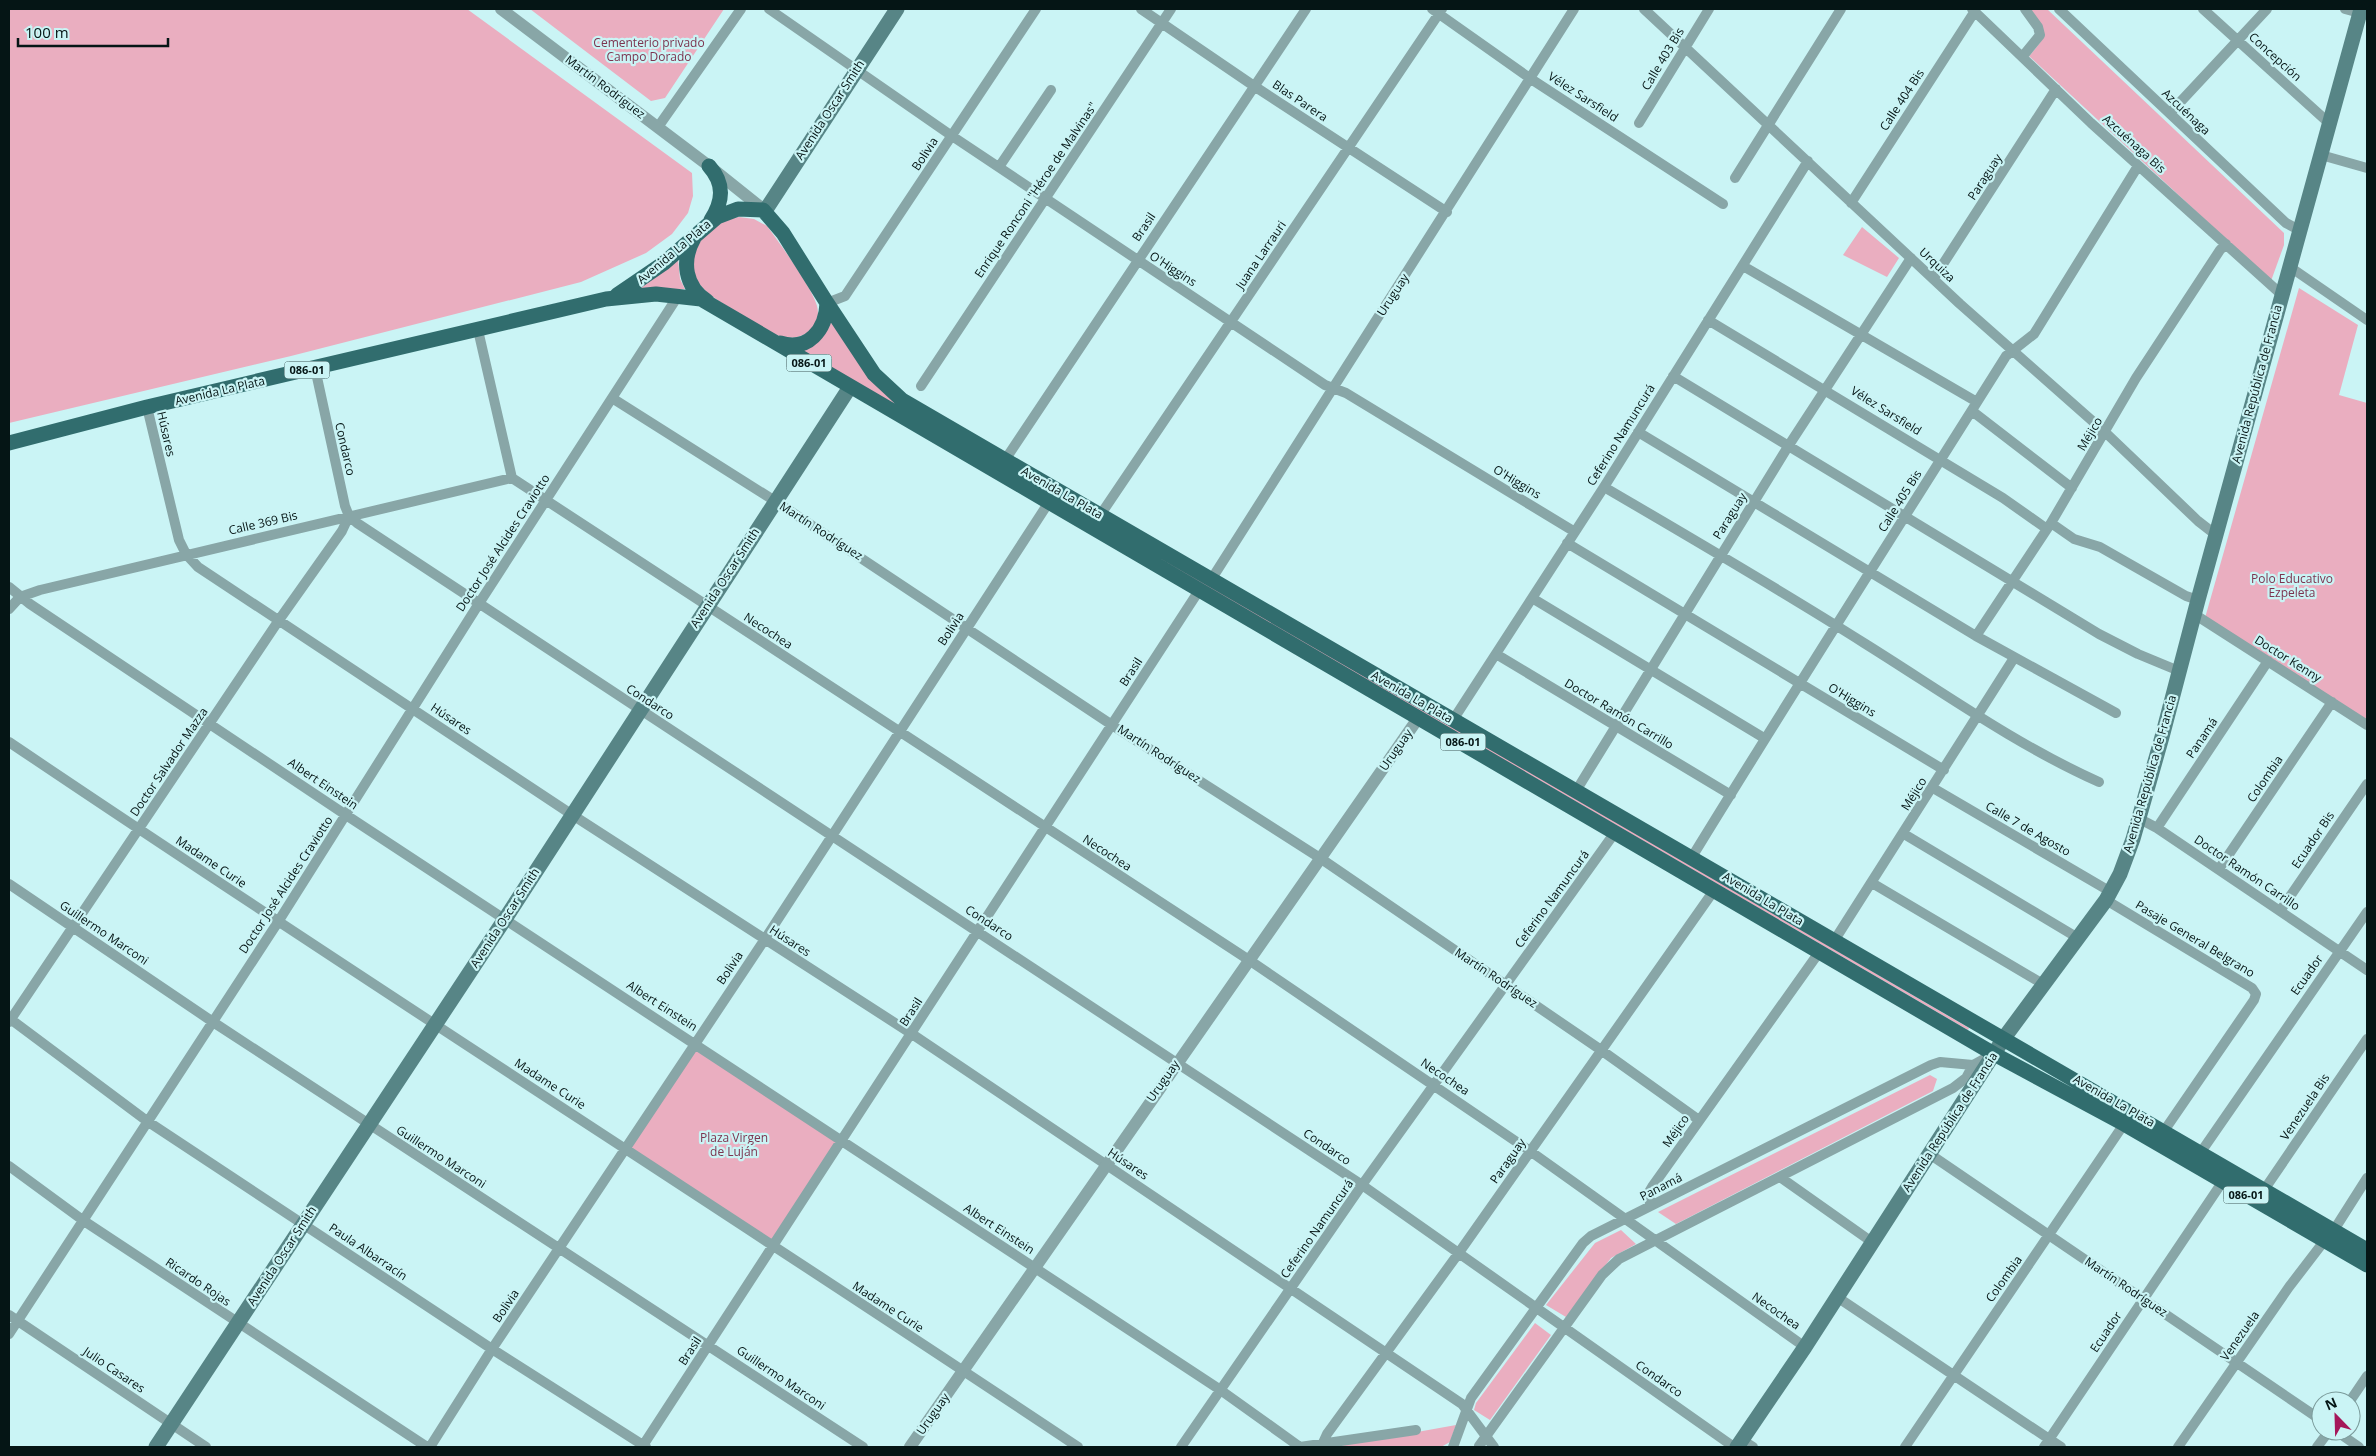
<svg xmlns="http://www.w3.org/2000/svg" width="2376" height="1456" viewBox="0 0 2376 1456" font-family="'Open Sans',sans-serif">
  <rect width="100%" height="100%" fill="#caf4f5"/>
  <path fill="#eaaec0" d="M9 9H467L692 173 693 196 688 213 672 234 646 253 581 282 291 356 9 423Z
    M530 9H724L665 98 651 101Z
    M2029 9H2047L2284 233V245L2271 281 2029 56C2049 34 2048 32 2029 9Z
    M739 217 754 219 767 226C779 242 810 285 816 303 819 310 819 322 813 328 788 352 760 326 737 312 721 302 702 293 694 275 689 266 694 251 699 243 708 229 723 219 739 217Z
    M1862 227 1899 258 1887 277 1843 255Z
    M678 259 680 279 685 289 637 291Z
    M2299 288 2358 325 2339 395 2367 403V722L2205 618Z
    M828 317 874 383 894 401 1969 1028 1968 1030 799 349Z
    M696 1042 842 1141 774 1247 626 1149Z
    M1930 1075 1937 1079 1933 1091 1676 1224 1658 1212Z
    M1621 1230 1636 1244 1611 1258 1566 1317 1546 1305 1595 1243Z
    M1535 1323 1551 1335 1490 1420 1474 1410 1476 1403Z
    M1456 1425 1450 1442 1441 1447H1334Z"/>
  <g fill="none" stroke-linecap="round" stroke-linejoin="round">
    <path stroke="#88a6a7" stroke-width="10" d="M769 9 952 136 1325 385 1346 393 1575 532
      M1141 9 1254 86 1447 212
      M1432 9 1531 79 1723 204
      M1644 9 1960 304 2106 433 2198 521 2216 535
      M1972 9 2091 123 2282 295
      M2059 9 2286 223 2299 230
      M2203 9 2330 124
      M2345 9 2367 15
      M2023 56 2040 35 2038 27 2025 9
      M2170 113 2267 9
      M1639 123 1709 9
      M658 127 741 9
      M2321 155 2367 168
      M999 167 1051 90
      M1735 178 1841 9
      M1851 203 1975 11
      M1743 266 1977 402
      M2290 267 2367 320
      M1934 278 2056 89
      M827 303 845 296 1036 9
      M1708 320 2003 498 2047 529
      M478 330 512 478 1249 960 1530 1151 1805 1347
      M315 368 345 506 349 516 357 523 1362 1185 1734 1447
      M1673 376 2099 634 2138 654 2179 671
      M921 386 1171 9
      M612 398 775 501 1112 725 1320 858 1601 1050 1699 1120
      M147 407 179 540 186 554 198 567 571 814 912 1034 1462 1404 1494 1447
      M1972 411 2072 488
      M1638 432 1976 636 2116 713
      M1005 460 1306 9
      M1604 487C1691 538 1779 589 1864 643 1941 691 2016 745 2099 782
      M1101 514 1442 9
      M2051 523 2074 539 2100 547 2186 596 2198 600
      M1567 543 1944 770
      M1211 580 1574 9
      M9 587 30 604 346 815 1219 1389 1300 1447
      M1532 598 1764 738
      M9 609 20 597 40 590 512 478
      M2194 614 2367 725
      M1976 636 2051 523 2136 378 2220 250 2226 244
      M1496 654 1731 795
      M1453 720 1604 487 1808 161
      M9 742C363 981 723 1210 1078 1447
      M1933 788 2111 892
      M1576 791 1789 445 1911 258
      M2138 818 2157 828 2367 970
      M2157 828 2268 661
      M1904 834 2078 938
      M1692 857C1795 689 1901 523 2006 356L2034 334 2138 166
      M2219 869 2332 702
      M1872 883 2043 984
      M9 884 213 1022 863 1447
      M2106 900 2252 988 2256 994 2254 1000 2164 1131
      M2280 911 2367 784
      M1834 941 2014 658
      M9 1018 147 1121 492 1349 646 1447
      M9 1022 279 620 342 531 349 516
      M2201 1152 2367 912
      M1931 1155 2321 1420
      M9 1166 84 1221 427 1447
      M1780 1177 1872 1242
      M2264 1190 2367 1039
      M1650 1206 1649 1192 1652 1187 1820 951
      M2334 1230 2367 1178
      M1837 1297 2061 1447
      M9 1315 206 1447
      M9 1334 278 922 478 605 678 296
      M2350 1401 2367 1376
      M2336 1431 2359 1447
      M1742 1440 1753 1447
      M1479 1446 1602 1275 1619 1259 1953 1088 1966 1078 1973 1065
      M430 1447 492 1349 765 939 1049 502
      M642 1447 1200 589
      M1181 1447 1362 1185 1616 831
      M1300 1447 1416 1430
      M1321 1447 1327 1434 1458 1254 1715 889
      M1453 1447 1471 1398 1583 1243 1591 1236 1931 1065 1940 1062 1973 1065 1991 1055
      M1905 1447 2124 1124
      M2044 1447 2223 1181
      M2178 1447 2289 1287 2325 1240
      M2317 1447 2329 1431"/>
    <path stroke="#88a6a7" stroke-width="12" d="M501 9 709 166 764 210
      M910 1447 1419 717"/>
    <path stroke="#578586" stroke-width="15" d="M765 211 897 9
      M156 1447 505 919 850 387
      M1737 1447 1805 1347 2004 1038 2106 900 2120 874 2133 839 2162 737 2198 600 2361 9"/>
    <path stroke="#316d6e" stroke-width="15" d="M709 166C725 184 723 201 711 220
      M694 238C681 261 685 287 707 301
      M617 295 664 263 717 217 738 209 763 210 783 233 827 303 874 374 902 400 2367 1250
      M780 343C808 352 826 330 827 303
      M9 443 147 407 606 299 656 294 701 299 1994 1054 2124 1124 2367 1265"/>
  </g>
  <g text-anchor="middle" stroke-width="4.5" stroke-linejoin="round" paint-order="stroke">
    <g fill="#caf4f5" stroke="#405858" stroke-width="1">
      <rect x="786.5" y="354.5" width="45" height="17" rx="4"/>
      <rect x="284.5" y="361.5" width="45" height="17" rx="4"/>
      <rect x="1440.5" y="733.5" width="45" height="17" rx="4"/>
      <rect x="2223.5" y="1186.5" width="45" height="17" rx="4"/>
    </g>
    <g font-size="11" font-weight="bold" fill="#051515">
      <text x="809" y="367">086-01</text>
      <text x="307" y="374">086-01</text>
      <text x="1463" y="746">086-01</text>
      <text x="2246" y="1199">086-01</text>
    </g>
    <g font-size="12" fill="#7c344f" stroke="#caf4f5">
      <text x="649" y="47">Cementerio privado<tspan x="649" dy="14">Campo Dorado</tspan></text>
      <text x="2292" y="583">Polo Educativo<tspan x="2292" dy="14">Ezpeleta</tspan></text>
      <text x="734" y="1142">Plaza Virgen<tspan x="734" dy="14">de Luján</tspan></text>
    </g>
    <g font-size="12" fill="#051515" stroke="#caf4f5">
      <text transform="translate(2275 57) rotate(42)" y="4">Concepción</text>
      <text transform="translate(1663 59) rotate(-59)" y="4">Calle 403 Bis</text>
      <text transform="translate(605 87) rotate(37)" y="4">Martín Rodríguez</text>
      <text transform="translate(1583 97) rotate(33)" y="4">Vélez Sarsfield</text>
      <text transform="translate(1902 100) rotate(-57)" y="4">Calle 404 Bis</text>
      <text transform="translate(1300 101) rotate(34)" y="4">Blas Parera</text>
      <text transform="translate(830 110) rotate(-57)" y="4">Avenida Oscar Smith</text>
      <text transform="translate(2186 112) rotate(43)" y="4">Azcuénaga</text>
      <text transform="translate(2134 144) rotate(42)" y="4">Azcuénaga Bis</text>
      <text transform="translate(925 154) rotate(-57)" y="4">Bolivia</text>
      <text transform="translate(1985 177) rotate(-57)" y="4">Paraguay</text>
      <text transform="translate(1036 190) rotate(-56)" y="4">Enrique Ronconi "Héroe de Malvinas"</text>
      <text transform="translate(1144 227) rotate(-56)" y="4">Brasil</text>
      <text transform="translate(674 252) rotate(-40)" y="4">Avenida La Plata</text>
      <text transform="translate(1261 255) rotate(-56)" y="4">Juana Larrauri</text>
      <text transform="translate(1937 265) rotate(43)" y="4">Urquiza</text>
      <text transform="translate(1173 269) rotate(33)" y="4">O'Higgins</text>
      <text transform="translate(1393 295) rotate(-57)" y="4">Uruguay</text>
      <text transform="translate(2257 384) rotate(-75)" y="4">Avenida República de Francia</text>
      <text transform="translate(220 391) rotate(-13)" y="4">Avenida La Plata</text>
      <text transform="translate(1886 411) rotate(32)" y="4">Vélez Sarsfield</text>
      <text transform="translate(166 434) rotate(77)" y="4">Húsares</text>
      <text transform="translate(2090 434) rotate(-59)" y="4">Méjico</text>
      <text transform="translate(1621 435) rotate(-58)" y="4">Ceferino Namuncurá</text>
      <text transform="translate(345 449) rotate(77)" y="4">Condarco</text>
      <text transform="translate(1517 482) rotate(31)" y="4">O'Higgins</text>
      <text transform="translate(1062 493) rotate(30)" y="4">Avenida La Plata</text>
      <text transform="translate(1900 501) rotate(-58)" y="4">Calle 405 Bis</text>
      <text transform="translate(1730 516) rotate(-58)" y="4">Paraguay</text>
      <text transform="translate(263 523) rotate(-13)" y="4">Calle 369 Bis</text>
      <text transform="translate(821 531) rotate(33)" y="4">Martín Rodríguez</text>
      <text transform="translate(503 543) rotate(-57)" y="4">Doctor José Alcides Craviotto</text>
      <text transform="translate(725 578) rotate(-57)" y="4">Avenida Oscar Smith</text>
      <text transform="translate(951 629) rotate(-57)" y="4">Bolivia</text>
      <text transform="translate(768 631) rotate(33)" y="4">Necochea</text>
      <text transform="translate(2288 659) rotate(32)" y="4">Doctor Kenny</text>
      <text transform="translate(1131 672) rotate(-57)" y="4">Brasil</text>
      <text transform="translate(1412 697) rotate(30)" y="4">Avenida La Plata</text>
      <text transform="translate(1852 700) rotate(31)" y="4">O'Higgins</text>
      <text transform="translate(650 702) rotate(33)" y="4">Condarco</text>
      <text transform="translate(1619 714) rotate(31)" y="4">Doctor Ramón Carrillo</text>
      <text transform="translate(451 719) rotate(34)" y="4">Húsares</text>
      <text transform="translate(2202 738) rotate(-56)" y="4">Panamá</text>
      <text transform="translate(1396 750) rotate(-55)" y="4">Uruguay</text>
      <text transform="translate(1159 754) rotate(33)" y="4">Martín Rodríguez</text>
      <text transform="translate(169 762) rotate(-56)" y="4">Doctor Salvador Mazza</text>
      <text transform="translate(2150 774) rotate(-74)" y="4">Avenida República de Francia</text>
      <text transform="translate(2265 779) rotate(-56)" y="4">Colombia</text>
      <text transform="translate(323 784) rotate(34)" y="4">Albert Einstein</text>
      <text transform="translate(1914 794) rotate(-58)" y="4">Méjico</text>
      <text transform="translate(2028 829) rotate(30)" y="4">Calle 7 de Agosto</text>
      <text transform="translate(2313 840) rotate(-56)" y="4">Ecuador Bis</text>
      <text transform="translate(1107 853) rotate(33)" y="4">Necochea</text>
      <text transform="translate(211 862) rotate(34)" y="4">Madame Curie</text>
      <text transform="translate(2247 873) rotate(34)" y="4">Doctor Ramón Carrillo</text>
      <text transform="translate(286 885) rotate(-57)" y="4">Doctor José Alcides Craviotto</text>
      <text transform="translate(1552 899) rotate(-54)" y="4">Ceferino Namuncurá</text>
      <text transform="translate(1763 899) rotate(31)" y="4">Avenida La Plata</text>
      <text transform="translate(505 918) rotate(-57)" y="4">Avenida Oscar Smith</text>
      <text transform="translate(989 923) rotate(33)" y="4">Condarco</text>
      <text transform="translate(104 933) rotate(34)" y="4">Guillermo Marconi</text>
      <text transform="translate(2195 939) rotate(31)" y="4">Pasaje General Belgrano</text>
      <text transform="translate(790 941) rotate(33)" y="4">Húsares</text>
      <text transform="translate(730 968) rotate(-56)" y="4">Bolivia</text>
      <text transform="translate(2307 975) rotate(-55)" y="4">Ecuador</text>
      <text transform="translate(1496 978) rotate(34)" y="4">Martín Rodríguez</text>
      <text transform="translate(662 1006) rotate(33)" y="4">Albert Einstein</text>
      <text transform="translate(911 1012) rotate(-57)" y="4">Brasil</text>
      <text transform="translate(1445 1077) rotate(34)" y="4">Necochea</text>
      <text transform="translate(1163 1081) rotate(-55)" y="4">Uruguay</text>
      <text transform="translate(550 1084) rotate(33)" y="4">Madame Curie</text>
      <text transform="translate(2114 1101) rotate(30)" y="4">Avenida La Plata</text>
      <text transform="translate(2305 1107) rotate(-56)" y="4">Venezuela Bis</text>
      <text transform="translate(1950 1122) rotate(-57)" y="4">Avenida República de Francia</text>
      <text transform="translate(1676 1131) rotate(-55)" y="4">Méjico</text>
      <text transform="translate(1327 1147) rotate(34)" y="4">Condarco</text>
      <text transform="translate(441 1157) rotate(33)" y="4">Guillermo Marconi</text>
      <text transform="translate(1508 1161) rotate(-55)" y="4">Paraguay</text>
      <text transform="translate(1128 1164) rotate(34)" y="4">Húsares</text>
      <text transform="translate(1661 1187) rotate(-27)" y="4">Panamá</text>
      <text transform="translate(999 1229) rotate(33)" y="4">Albert Einstein</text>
      <text transform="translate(1317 1229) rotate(-55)" y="4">Ceferino Namuncurá</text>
      <text transform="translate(368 1252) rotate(34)" y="4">Paula Albarracín</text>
      <text transform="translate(282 1256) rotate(-57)" y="4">Avenida Oscar Smith</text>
      <text transform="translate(2004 1279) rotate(-55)" y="4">Colombia</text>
      <text transform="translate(198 1282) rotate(34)" y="4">Ricardo Rojas</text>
      <text transform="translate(2126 1287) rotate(34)" y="4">Martín Rodríguez</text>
      <text transform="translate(506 1306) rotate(-56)" y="4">Bolivia</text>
      <text transform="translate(888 1307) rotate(33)" y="4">Madame Curie</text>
      <text transform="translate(1776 1311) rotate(35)" y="4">Necochea</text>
      <text transform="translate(2106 1332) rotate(-56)" y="4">Ecuador</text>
      <text transform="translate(2240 1336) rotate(-55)" y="4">Venezuela</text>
      <text transform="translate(690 1351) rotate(-57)" y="4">Brasil</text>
      <text transform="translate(114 1370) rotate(34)" y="4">Julio Casares</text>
      <text transform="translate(781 1378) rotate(34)" y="4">Guillermo Marconi</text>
      <text transform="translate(1659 1379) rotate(35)" y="4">Condarco</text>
      <text transform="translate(933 1414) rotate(-55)" y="4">Uruguay</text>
    </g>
  </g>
  <rect width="2376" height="1456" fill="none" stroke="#051515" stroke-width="20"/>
  <g transform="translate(2336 1416) rotate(337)"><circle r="24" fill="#caf4f5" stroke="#7b9b9b"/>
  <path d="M0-4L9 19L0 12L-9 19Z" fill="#a5175a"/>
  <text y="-8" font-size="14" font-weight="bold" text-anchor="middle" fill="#051515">N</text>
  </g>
  <path d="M18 38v8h150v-8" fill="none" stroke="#051515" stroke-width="2.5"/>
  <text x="25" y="38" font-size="15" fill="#051515" stroke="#caf4f5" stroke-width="4" paint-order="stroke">100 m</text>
</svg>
